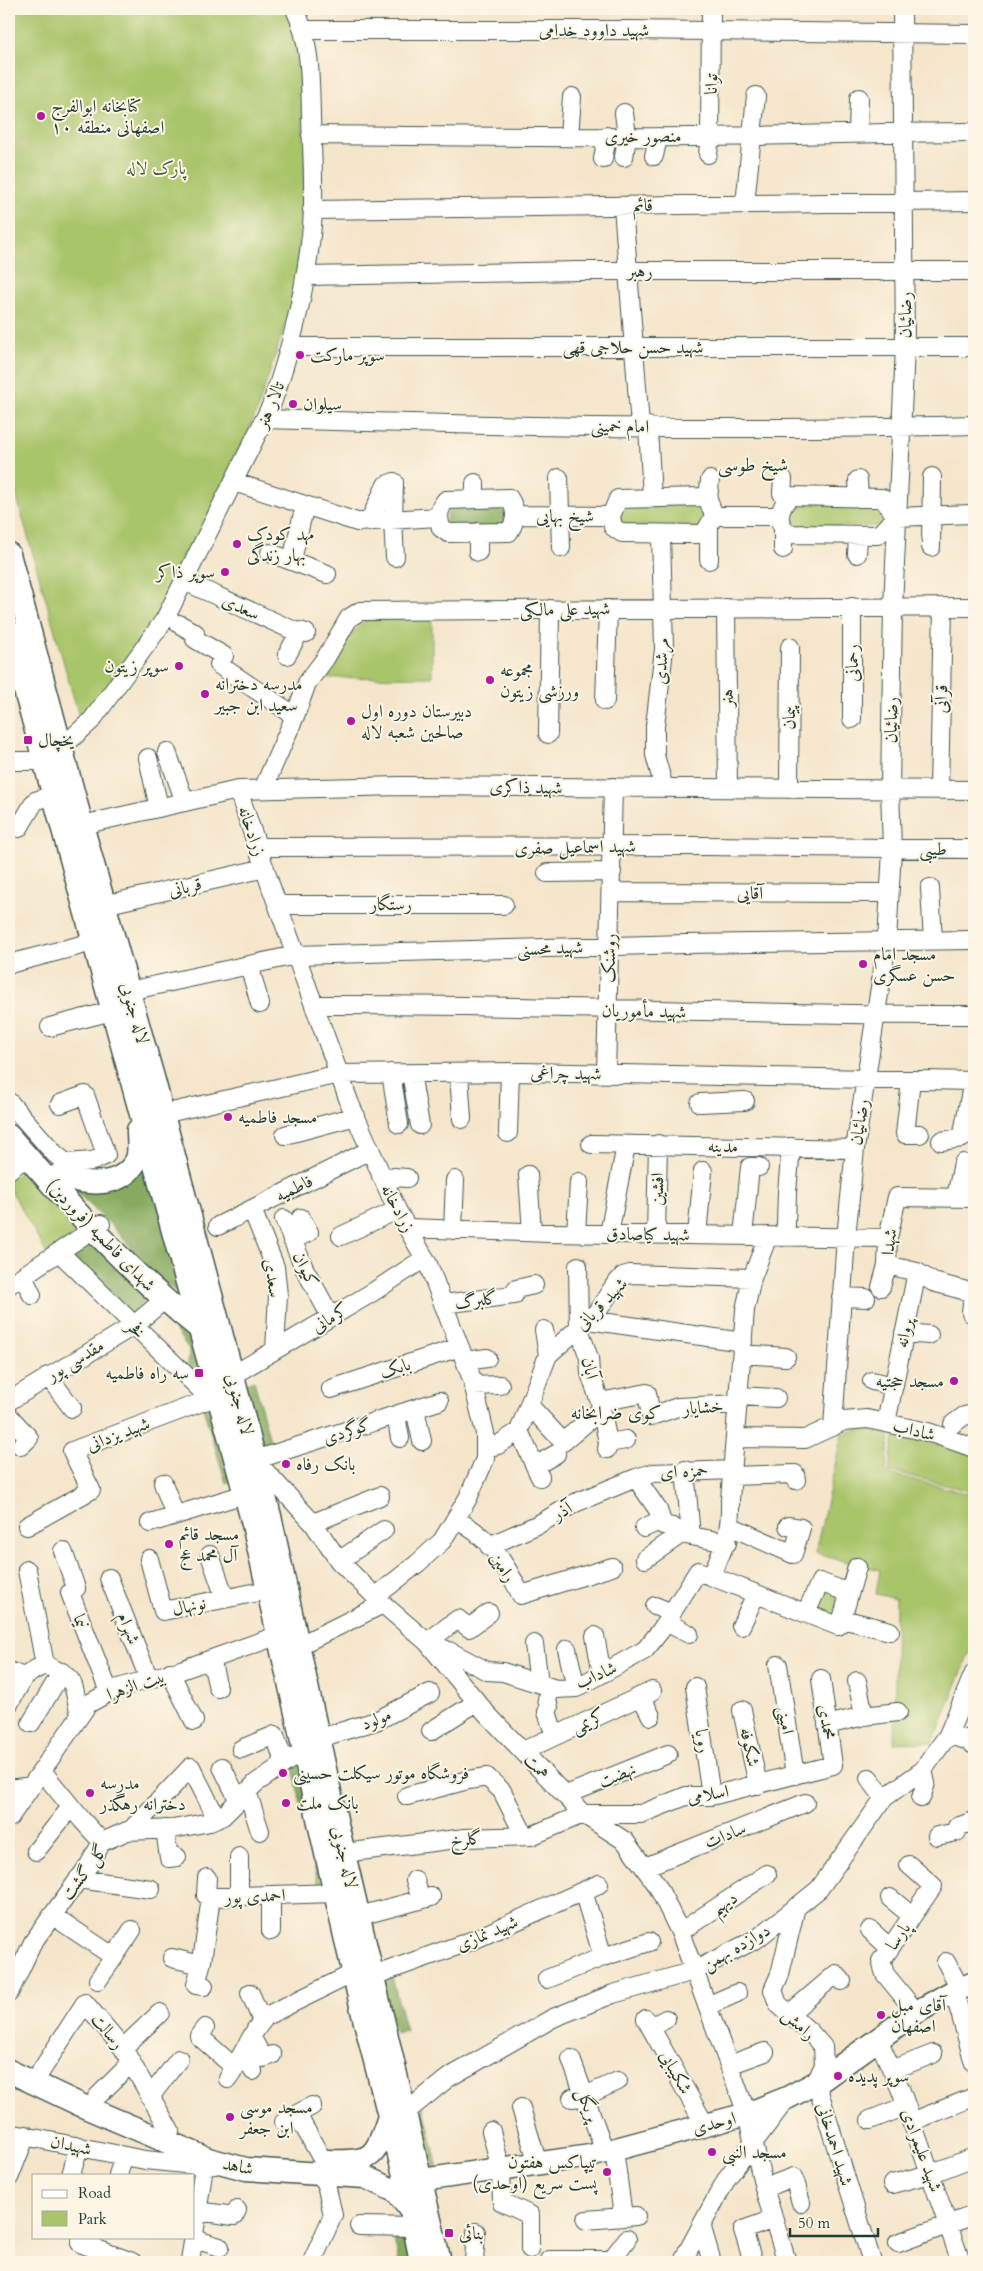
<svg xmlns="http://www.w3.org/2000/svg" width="983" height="2271" viewBox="0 0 983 2271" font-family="Cardo,Amiri,serif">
  <rect width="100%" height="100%" fill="#fcf5e5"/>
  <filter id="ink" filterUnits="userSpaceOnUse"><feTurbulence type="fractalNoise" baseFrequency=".02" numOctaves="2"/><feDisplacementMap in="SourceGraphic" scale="10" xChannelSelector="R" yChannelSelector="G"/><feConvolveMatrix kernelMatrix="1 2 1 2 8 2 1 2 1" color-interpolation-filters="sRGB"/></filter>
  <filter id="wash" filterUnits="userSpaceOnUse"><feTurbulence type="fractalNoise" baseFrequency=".0096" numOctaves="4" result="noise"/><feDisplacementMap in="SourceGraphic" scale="20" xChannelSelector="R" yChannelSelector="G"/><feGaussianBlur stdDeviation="1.12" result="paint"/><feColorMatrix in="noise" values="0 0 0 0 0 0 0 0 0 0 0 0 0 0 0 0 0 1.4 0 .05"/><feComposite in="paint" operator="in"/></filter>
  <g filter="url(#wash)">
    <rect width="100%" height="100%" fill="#f5e5cb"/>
    <path fill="#a9c56b" stroke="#648150" d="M9 9H289L297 26 305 160 296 291 257 411 214 509 160 618 80 720 9 470Z
      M792 501 880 504 887 514 883 526 788 527 786 513Z
      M700 504 706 514 701 529 622 526 619 518 623 505Z
      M432 619V677L323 678 337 647 365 620Z
      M25 1169 79 1232 47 1254 9 1187V1180Z
      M866 1426 890 1431 886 1473 974 1495V1642L933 1742 894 1743 896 1599 876 1594 880 1570 815 1554 842 1434Z
      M894 1434 958 1449 974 1456V1492L889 1471Z
      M821 1586 846 1596 837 1622 810 1612Z"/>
    <path fill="#86aa5f" stroke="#52744a" d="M506 505 507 526 449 527 446 521 448 506Z
      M143 1149 181 1295 160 1280 111 1225 72 1188 91 1190Z
      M92 1240 151 1297 129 1314 68 1255Z
      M169 1307 194 1332 203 1388 188 1364 189 1349 162 1313Z
      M254 1380 272 1448 260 1452 242 1384Z
      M214 1404 237 1480 226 1483 203 1408Z
      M300 1757 330 1888 319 1889 292 1763Z
      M392 1977 406 2031 395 2033 382 1979Z
      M424 2107 438 2169 425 2172 413 2114Z
      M392 2231 410 2232 416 2262H399Z"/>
  </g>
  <g filter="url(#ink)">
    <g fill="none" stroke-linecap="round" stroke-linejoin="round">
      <g stroke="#3f564b" stroke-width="20">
        <path id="minor" d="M303 30H626L974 34
          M858 134 859 98
          M311 135C439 136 567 138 694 137 787 136 881 132 974 132
          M569 136 572 97
          M708 154 710 136 711 9
          M654 156 658 137
          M624 157 627 136 624 113
          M603 159 607 136
          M745 204 756 96
          M623 206 640 426
          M312 210 974 201
          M305 276 579 271H974
          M291 347H974
          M265 419C501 426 738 432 974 425
          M648 426 652 498
          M559 478 561 548
          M783 479 782 493 786 500
          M858 480 859 498
          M234 482 357 522 438 517
          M475 483V499
          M790 496 882 498 897 517 878 535 790 534C774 523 779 509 790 496Z
          M703 497 708 499 714 516 704 534 622 533 613 527 611 516 618 499Z
          M509 498C517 510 517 520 509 532L448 533 441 528C438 516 438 509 446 500Z
          M708 499 710 480
          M516 515 611 516
          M714 516H779
          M897 517 971 514
          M369 522 386 485 394 482 393 521 395 557
          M709 527V560
          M478 532V552
          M661 534 664 649 655 726V755L664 788
          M931 547 932 477
          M783 549V529
          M270 553 327 574
          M857 554 858 536
          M292 560 305 505
          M184 581 299 633
          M852 607V719
          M726 608 728 788
          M179 624 195 633V639L224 656 219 665 295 716
          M287 655 300 631 306 633
          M605 701 608 609
          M548 734 550 609
          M61 748 92 720 165 619 271 406C292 347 306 288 312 226 315 189 312 153 311 116 310 79 311 43 295 9
          M167 752 185 802
          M148 758 159 808
          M9 761H43
          M263 789 295 716 307 683 325 659 349 618 360 611 974 607
          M789 789 790 647
          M238 790 271 887 350 1104 397 1210 428 1264 472 1379 485 1433V1459L468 1498 442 1541 418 1563 375 1597
          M939 790 943 607
          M82 825 238 790 401 786 974 790
          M19 828 35 801 53 795
          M258 847 705 846 974 849
          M547 873 612 872
          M930 888 933 941
          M611 892 889 893
          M104 905 265 868
          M278 905H504
          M13 963 93 942
          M249 965 260 1004
          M129 991 296 955 685 944 974 940
          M314 1005C534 1004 754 1015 974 1015
          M50 1027 112 1011
          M391 1073 399 1124
          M411 1073 420 1125
          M459 1073 462 1119
          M606 1074 613 787
          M911 1080 905 1134H920
          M9 1102 55 1154 66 1163 93 1161 106 1155 85 1095 60 1104
          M700 1103 745 1101
          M163 1114 339 1074 523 1072 974 1081
          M508 1133 510 1073
          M285 1135 356 1116
          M941 1141 962 1138 973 1081
          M591 1144 855 1149
          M9 1170 27 1157
          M528 1175 532 1232
          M381 1176 407 1178
          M956 1197 963 1163
          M252 1209 275 1267 278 1295 275 1350
          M284 1219 304 1268 331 1317
          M218 1226 370 1150
          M408 1228 550 1233 888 1238
          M453 1230 455 1180
          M576 1233 579 1182
          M609 1234 626 1145
          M656 1235 658 1144
          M697 1235 703 1171
          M341 1236 397 1210
          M743 1236 750 1167H759
          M783 1237 786 1225 787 1192 791 1147
          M292 1240 309 1232 301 1218
          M60 1253 203 1392 218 1396
          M887 1265 917 1272 933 1282 974 1293
          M578 1266 579 1329 589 1358 590 1373 600 1402 608 1443 607 1449
          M23 1276 32 1295
          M9 1285 101 1224
          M881 1287 887 1265 888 1238 897 1197 974 1198
          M841 1297 866 1298
          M443 1304 514 1295 516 1289 534 1285
          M971 1313 973 1293
          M588 1320 743 1342
          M544 1330 548 1355
          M904 1333 929 1335
          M742 1354 786 1357
          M465 1361 487 1358
          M233 1375 373 1292 425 1258
          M48 1376 72 1408
          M872 1381 894 1386
          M473 1386 500 1385
          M331 1389 460 1347
          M739 1396 776 1398
          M9 1401 133 1326 164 1300
          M439 1401 255 1460 313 1523 339 1561 383 1604 427 1642 487 1714 583 1814 625 1841 657 1885 680 1932 747 2114 764 2188 787 2262
          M600 1402 647 1393 651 1416 678 1407 738 1404
          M530 1406 563 1442 601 1410
          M415 1409 422 1441
          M396 1415 400 1438
          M9 1416 29 1438 21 1446
          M886 1423 917 1272
          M953 1424 964 1416 974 1414
          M833 1427 846 1237 855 1149 887 942 892 849 890 790 893 607 905 347 902 9
          M519 1431 540 1477
          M736 1438 805 1439 844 1421 867 1419 928 1432 974 1448
          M608 1443 626 1440
          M485 1448 498 1445 519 1431 548 1355 597 1312 614 1286 623 1276 630 1274 752 1278
          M535 1466 556 1454
          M685 1470 691 1536
          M732 1476 795 1474 796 1480
          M636 1478 658 1510 663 1525 673 1527 681 1534 727 1543
          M163 1483 175 1515
          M455 1520C487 1533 506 1564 521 1595L612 1567
          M150 1523 245 1494
          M313 1523 380 1496
          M27 1526 91 1490 72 1451 218 1396
          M730 1526 793 1554 801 1528 788 1526
          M644 1528 661 1520
          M489 1546 539 1524 575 1503 636 1478 653 1473 733 1470
          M63 1551 76 1588 70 1593 109 1692
          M210 1555 225 1598
          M149 1559 163 1611 268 1590
          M645 1559 681 1534
          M339 1561 384 1530
          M27 1570 45 1665
          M711 1576C725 1546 731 1533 730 1500L745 1310 752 1278 768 1236
          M109 1578 149 1679
          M655 1606 672 1613
          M806 1613 820 1582 849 1593
          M842 1619 857 1567
          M666 1622 689 1634
          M741 1626 756 1594
          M595 1636 602 1674
          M427 1642 458 1619 469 1628 489 1613
          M429 1643 449 1651 487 1671 503 1672 556 1689 576 1688 645 1650 661 1630 698 1571 838 1626 842 1619 890 1631
          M534 1644 539 1683
          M298 1646 383 1604
          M567 1649 576 1688
          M211 1659 218 1688
          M778 1665 795 1775
          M9 1671 24 1677 36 1669 45 1665C79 1679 71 1682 80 1714
          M170 1672 194 1721
          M857 1681 864 1716
          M695 1687 711 1796
          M641 1696 651 1716
          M547 1699 549 1708 547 1712 555 1736
          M9 1704 24 1677
          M742 1710 758 1785
          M31 1723 62 1672
          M827 1725 864 1716 898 1712
          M431 1731 477 1702
          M948 1735 967 1740 974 1745
          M320 1738 376 1721 430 1693
          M241 1749 275 1735 284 1762
          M523 1751 652 1691
          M222 1767 238 1799
          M42 1771 82 1820 102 1842
          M869 1778 884 1798
          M9 1789 32 1786
          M247 1791 260 1831
          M566 1795 668 1754
          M407 1796 468 1780 487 1777 502 1791 524 1835
          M921 1798 926 1783 923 1770
          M9 1818 88 1704 115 1689 181 1670 279 1635
          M165 1829 169 1858 177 1857
          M130 1831 191 1767 217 1819
          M937 1836 957 1832V1827L974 1821
          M36 1851 71 1807
          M344 1853 465 1838 531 1836 583 1814H641L686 1796H711L833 1765 821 1679
          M239 1857V1897
          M909 1865 933 1886 881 1961 885 1974 916 2012
          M645 1867 805 1803
          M207 1878 206 1895 211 1897
          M78 1879 151 1889
          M415 1880 421 1900
          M583 1891 603 1957
          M271 1895V1931
          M890 1898 912 1916
          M796 1907 780 1974 773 1990 778 2004 810 2032 823 2047 824 2065 816 2082 872 2262
          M52 1915 114 1957 132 1930
          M359 1916 431 1897
          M870 1930 890 1948
          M680 1932 767 1874
          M172 1958 201 1965
          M946 1962 960 1988
          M373 1976 471 1941 599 1884
          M547 1979 603 1957 649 1942
          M98 1980 114 1957
          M204 1986 196 1985 202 1961 211 1897 336 1893
          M954 1991 974 2063
          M9 1993 33 1942 89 1865 102 1842 127 1831 173 1829 210 1822 223 1816 256 1783 304 1750
          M250 1993 262 2021
          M707 2006 737 1993
          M789 2014 836 1974 842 1981
          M646 2019 705 2125
          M651 2027 666 2019
          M205 2028 199 2036 235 2068
          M252 2038 263 2058 272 2055
          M878 2039 900 2088 961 2262
          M123 2048 160 2013
          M245 2051 253 2071
          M571 2059 605 2152
          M729 2065 765 2052
          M892 2070 933 2054
          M41 2071 85 2003 123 2048 170 2131
          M228 2079 256 2029 266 2016 354 1973
          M97 2097 131 2063
          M150 2097 179 2059
          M572 2098 585 2096 618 2081
          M521 2108 538 2164
          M406 2112 448 2078 553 2018 613 1994 694 1971 758 1938 819 1889 884 1798 923 1770 948 1735 974 1673
          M870 2120 906 2106
          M284 2122 297 2114
          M911 2122 974 2097
          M491 2131 501 2169 502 2202 530 2215V2249
          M9 2133 145 2160 204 2166 215 2165
          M614 2150 623 2216
          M71 2175 79 2146
          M118 2175 124 2156
          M9 2178 26 2135
          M892 2184 930 2174 974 2157
          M764 2188 794 2177 801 2203
          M198 2211 234 2216 237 2210
          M586 2220 636 2216
          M359 2226 415 2227
          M702 2228 712 2262
          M194 2239 220 2247
          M80 2243 132 2262
          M898 2243 974 2215
          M549 2260H611L610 2262
          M611 2260 627 2239
          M190 2262 204 2166
          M312 2262 333 2215 324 2175 323 2161 297 2114 312 2106
          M474 2262 476 2232
          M682 2262 727 2178 787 2098
          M753 2262 743 2230 774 2219"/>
      </g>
      <g stroke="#3f564b" stroke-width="25">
        <path id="major" d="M9 554 82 825 154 1081 270 1516 337 1824 440 2262
          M9 632 252 1520 296 1713 319 1823 362 2010 404 2175 421 2262
          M9 1136C69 1204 128 1272 199 1328
          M57 1176C83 1183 119 1191 136 1161 140 1154 138 1139 138 1130
          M9 2071 85 2107 208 2159 246 2169 365 2177 397 2192 410 2210
          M328 2161C375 2163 375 2157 390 2114
          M422 2180 590 2156 747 2114 787 2098 823 2079 913 2014 954 1991 974 1983"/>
      </g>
      <use href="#minor" stroke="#fff" stroke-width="18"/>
      <use href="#major" stroke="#fff" stroke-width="22"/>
    </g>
  </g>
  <g fill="#b5179e" stroke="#fcf5e5" stroke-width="2">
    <circle cx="41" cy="116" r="5"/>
    <circle cx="300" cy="355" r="5"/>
    <circle cx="293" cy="404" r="5"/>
    <circle cx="237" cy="544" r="5"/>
    <circle cx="225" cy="572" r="5"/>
    <circle cx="179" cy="666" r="5"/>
    <circle cx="490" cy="680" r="5"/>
    <circle cx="205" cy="694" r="5"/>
    <circle cx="351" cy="721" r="5"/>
    <rect x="23" y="735" width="10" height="10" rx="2.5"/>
    <circle cx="863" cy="964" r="5"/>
    <circle cx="228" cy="1117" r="5"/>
    <rect x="194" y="1368" width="10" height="10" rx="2.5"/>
    <circle cx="954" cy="1381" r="5"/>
    <circle cx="286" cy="1464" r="5"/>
    <circle cx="169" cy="1544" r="5"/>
    <circle cx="283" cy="1773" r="5"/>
    <circle cx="90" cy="1793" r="5"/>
    <circle cx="286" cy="1803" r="5"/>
    <circle cx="881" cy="2015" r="5"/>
    <circle cx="838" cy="2076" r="5"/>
    <circle cx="230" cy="2117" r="5"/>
    <circle cx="712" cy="2152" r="5"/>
    <circle cx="607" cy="2172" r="5"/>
    <rect x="444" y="2228" width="10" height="10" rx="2.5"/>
  </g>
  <g text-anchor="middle" stroke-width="4" stroke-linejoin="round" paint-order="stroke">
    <g font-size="18" fill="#1f3d34" stroke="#fcf5e5">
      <text x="594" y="36">شهید داوود خدامی</text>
      <text transform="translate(711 84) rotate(-89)" y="6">توانا</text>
      <text x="643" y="142">منصور خیری</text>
      <text transform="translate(643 205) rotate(-1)" y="6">قائم</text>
      <text x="640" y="277">رهبر</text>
      <text transform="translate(905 315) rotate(-90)" y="6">رضائیان</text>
      <text x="633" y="353">شهید حسن حلاجی قهی</text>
      <text transform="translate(270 405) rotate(-68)" y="6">تالار هنر</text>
      <text transform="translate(620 426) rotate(1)" y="6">امام خمینی</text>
      <text x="565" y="522">شیخ بهایی</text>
      <text transform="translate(241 607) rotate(24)" y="6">سعدی</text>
      <text transform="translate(565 609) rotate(-1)" y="6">شهید علی مالکی</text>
      <text transform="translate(661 661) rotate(-87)" y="6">مرشدی</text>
      <text transform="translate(852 663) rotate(-90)" y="6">رحمانی</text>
      <text transform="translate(727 698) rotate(-91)" y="6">هنر</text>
      <text transform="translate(941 699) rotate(-89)" y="6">قرآنی</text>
      <text transform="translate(789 718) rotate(-90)" y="6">پیمان</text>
      <text transform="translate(891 720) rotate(-89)" y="6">رضائیان</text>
      <text transform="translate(526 787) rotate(1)" y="6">شهید ذاکری</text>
      <text transform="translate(252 831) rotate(71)" y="6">زرادخانه</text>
      <text transform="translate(575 847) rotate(-1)" y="6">شهید اسماعیل صفری</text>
      <text x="933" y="855">طیبی</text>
      <text transform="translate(185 887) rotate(-13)" y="6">قربانی</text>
      <text x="750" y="899">آقایی</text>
      <text x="391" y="910">رستگار</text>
      <text transform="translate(550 948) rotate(-2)" y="6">شهید محسنی</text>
      <text transform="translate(609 958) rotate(-88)" y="6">روشنک</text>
      <text transform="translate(644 1011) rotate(1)" y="6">شهید مأموریان</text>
      <text transform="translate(135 1013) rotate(74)" y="6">لاله جنوبی</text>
      <text transform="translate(566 1073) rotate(1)" y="6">شهید چراغی</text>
      <text transform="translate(859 1122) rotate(-81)" y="6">رضائیان</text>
      <text transform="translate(723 1146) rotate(2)" y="6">مدینه</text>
      <text transform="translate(294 1188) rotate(-26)" y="6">فاطمیه</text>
      <text transform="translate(657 1189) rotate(-89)" y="6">افشین</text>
      <text transform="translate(398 1208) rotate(62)" y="6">زرادخانه</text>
      <text transform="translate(648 1234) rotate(1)" y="6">شهید کیاصادق</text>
      <text transform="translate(101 1235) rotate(46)" y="6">شهدای فاطمیه (فروردین)</text>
      <text transform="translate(889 1242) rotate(-83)" y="6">شهدا</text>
      <text transform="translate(306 1269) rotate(64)" y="6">کیوان</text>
      <text transform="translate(273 1278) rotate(82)" y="6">سعدی</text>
      <text transform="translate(476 1300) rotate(-7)" y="6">گلبرگ</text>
      <text transform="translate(601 1304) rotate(-46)" y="6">شهید قربانی</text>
      <text transform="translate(330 1318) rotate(-31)" y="6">کرمانی</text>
      <text transform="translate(136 1329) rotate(44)" y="6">فخر</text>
      <text transform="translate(904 1333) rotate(-78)" y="6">پروانه</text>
      <text transform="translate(75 1360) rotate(-31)" y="6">مقدسی پور</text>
      <text transform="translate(395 1368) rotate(-18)" y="6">بابک</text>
      <text transform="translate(590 1368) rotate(77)" y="6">آبان</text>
      <text transform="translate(240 1404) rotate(75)" y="6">لاله جنوبی</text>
      <text transform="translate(703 1407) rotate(-4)" y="6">خشایار</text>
      <text transform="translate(914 1430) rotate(14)" y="6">شاداب</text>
      <text transform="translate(347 1431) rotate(-18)" y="6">گوگردی</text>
      <text transform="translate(118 1434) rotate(-21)" y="6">شهید یزدانی</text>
      <text transform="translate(684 1471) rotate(-3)" y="6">حمزه ای</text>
      <text transform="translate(562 1511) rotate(-30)" y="6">آذر</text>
      <text transform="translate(503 1567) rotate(57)" y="6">رامین</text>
      <text transform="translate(189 1606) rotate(-12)" y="6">نونهال</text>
      <text transform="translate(81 1621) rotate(69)" y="6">نیما</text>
      <text transform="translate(129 1628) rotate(68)" y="6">شهرام</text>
      <text transform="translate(596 1675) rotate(-24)" y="6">شاداب</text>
      <text transform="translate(136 1685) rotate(-19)" y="6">بیت الزهرا</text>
      <text transform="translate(376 1719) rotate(-22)" y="6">مولود</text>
      <text transform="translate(786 1720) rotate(81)" y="6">امینی</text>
      <text transform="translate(588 1721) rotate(-25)" y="6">کریمی</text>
      <text transform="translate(827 1722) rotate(82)" y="6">محمدی</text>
      <text transform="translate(703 1741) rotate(81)" y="6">رویا</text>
      <text transform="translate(750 1747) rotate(78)" y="6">شکوفه</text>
      <text transform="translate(537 1766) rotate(46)" y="6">همت</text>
      <text transform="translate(617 1775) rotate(-22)" y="6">نهضت</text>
      <text transform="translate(708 1794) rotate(-9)" y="6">اسلامی</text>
      <text transform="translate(725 1835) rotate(-22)" y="6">سادات</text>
      <text transform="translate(466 1839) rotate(-5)" y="6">گلرخ</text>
      <text transform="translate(345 1857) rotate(77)" y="6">لاله جنوبی</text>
      <text transform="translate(84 1872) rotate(-53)" y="6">گل گشت</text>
      <text transform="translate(255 1896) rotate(-2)" y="6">احمدی پور</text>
      <text transform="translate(724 1903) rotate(-33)" y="6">دیهیم</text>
      <text transform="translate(487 1933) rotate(-23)" y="6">شهید نمازی</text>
      <text transform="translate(898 1936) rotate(-56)" y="6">پارسا</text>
      <text transform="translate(736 1947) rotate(-30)" y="6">دوازده بهمن</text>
      <text transform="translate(799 2024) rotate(43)" y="6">رامش</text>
      <text transform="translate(108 2031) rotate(51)" y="6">رسالت</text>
      <text transform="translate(676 2072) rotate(61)" y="6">شکیبایی</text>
      <text transform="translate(588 2105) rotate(70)" y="6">پریگل</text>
      <text transform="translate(714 2123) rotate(-15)" y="6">اوحدی</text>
      <text transform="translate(835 2144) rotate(73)" y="6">شهید احمدخانی</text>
      <text transform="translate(71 2145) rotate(12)" y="6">شهیدان</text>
      <text transform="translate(922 2150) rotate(70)" y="6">شهید علیمرادی</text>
      <text transform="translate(238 2166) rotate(11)" y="6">شاهد</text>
    </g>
    <g font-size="18" fill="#1f3d34" stroke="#fcf5e5" text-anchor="start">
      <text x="51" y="112">کتابخانه ابوالفرج<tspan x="51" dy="21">اصفهانی منطقه ۱۰</tspan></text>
      <text x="310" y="361">سوپر مارکت</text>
      <text x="303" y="410">سیلوان</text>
      <text x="247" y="540">مهد کودک<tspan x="247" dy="21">بهار زندگی</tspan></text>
      <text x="215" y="578" text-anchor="end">سوپر ذاکر</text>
      <text x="169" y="672" text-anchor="end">سوپر زیتون</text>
      <text x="500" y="676">مجموعه<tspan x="500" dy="21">ورزشی زیتون</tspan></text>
      <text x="215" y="690">مدرسه دخترانه<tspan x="215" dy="21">سعید ابن جبیر</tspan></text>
      <text x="361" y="717">دبیرستان دوره اول<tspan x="361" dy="21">صالحین شعبه لاله</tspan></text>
      <text x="38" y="746">یخچال</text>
      <text x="873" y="960">مسجد امام<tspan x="873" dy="21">حسن عسگری</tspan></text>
      <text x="238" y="1123">مسجد فاطمیه</text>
      <text x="189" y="1379" text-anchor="end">سه راه فاطمیه</text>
      <text x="944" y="1387" text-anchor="end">مسجد حجتیه</text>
      <text x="296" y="1470">بانک رفاه</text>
      <text x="179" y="1540">مسجد قائم<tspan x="179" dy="21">آل محمد عج</tspan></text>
      <text x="293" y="1779">فروشگاه موتور سیکلت حسینی</text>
      <text x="100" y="1789">مدرسه<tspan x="100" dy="21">دخترانه رهگذر</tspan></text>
      <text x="296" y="1809">بانک ملت</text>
      <text x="891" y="2011">آقای مبل<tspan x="891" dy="21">اصفهان</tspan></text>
      <text x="848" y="2082">سوپر پدیده</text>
      <text x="240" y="2113">مسجد موسی<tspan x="240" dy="21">ابن جعفر</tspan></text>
      <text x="722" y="2158">مسجد النبی</text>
      <text x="597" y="2168" text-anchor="end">تیپاکس هفتون<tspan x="597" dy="21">(اوحدی) پست سریع</tspan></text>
      <text x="459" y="2239">بنائی</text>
    </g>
    <g font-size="18" fill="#425f42" stroke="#fcf5e5">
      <text x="156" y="174">پارک لاله</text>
    </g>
    <g font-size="19" fill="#1f3d34" stroke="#fcf5e5">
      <text x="753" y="471">شیخ طوسی</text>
      <text x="616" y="1419">کوی ضرابخانه</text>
    </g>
  </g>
  <rect width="983" height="2271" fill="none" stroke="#fcf5e5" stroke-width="30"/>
  <rect x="32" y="2174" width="162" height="65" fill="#fcf5e5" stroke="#a4ab9e"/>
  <rect x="42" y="2190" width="25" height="8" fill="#ffffff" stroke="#a4ab9e"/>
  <text x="78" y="2198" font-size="15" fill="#1f3d34">Road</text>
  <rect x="42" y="2211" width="25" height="15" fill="#a9c56b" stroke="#a4ab9e"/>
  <text x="78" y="2224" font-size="15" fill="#1f3d34">Park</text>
  <path d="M790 2228v8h88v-8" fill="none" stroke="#1f3d34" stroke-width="2.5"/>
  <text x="798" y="2228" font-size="15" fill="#1f3d34" stroke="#fcf5e5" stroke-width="4" paint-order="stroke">50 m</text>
</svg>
